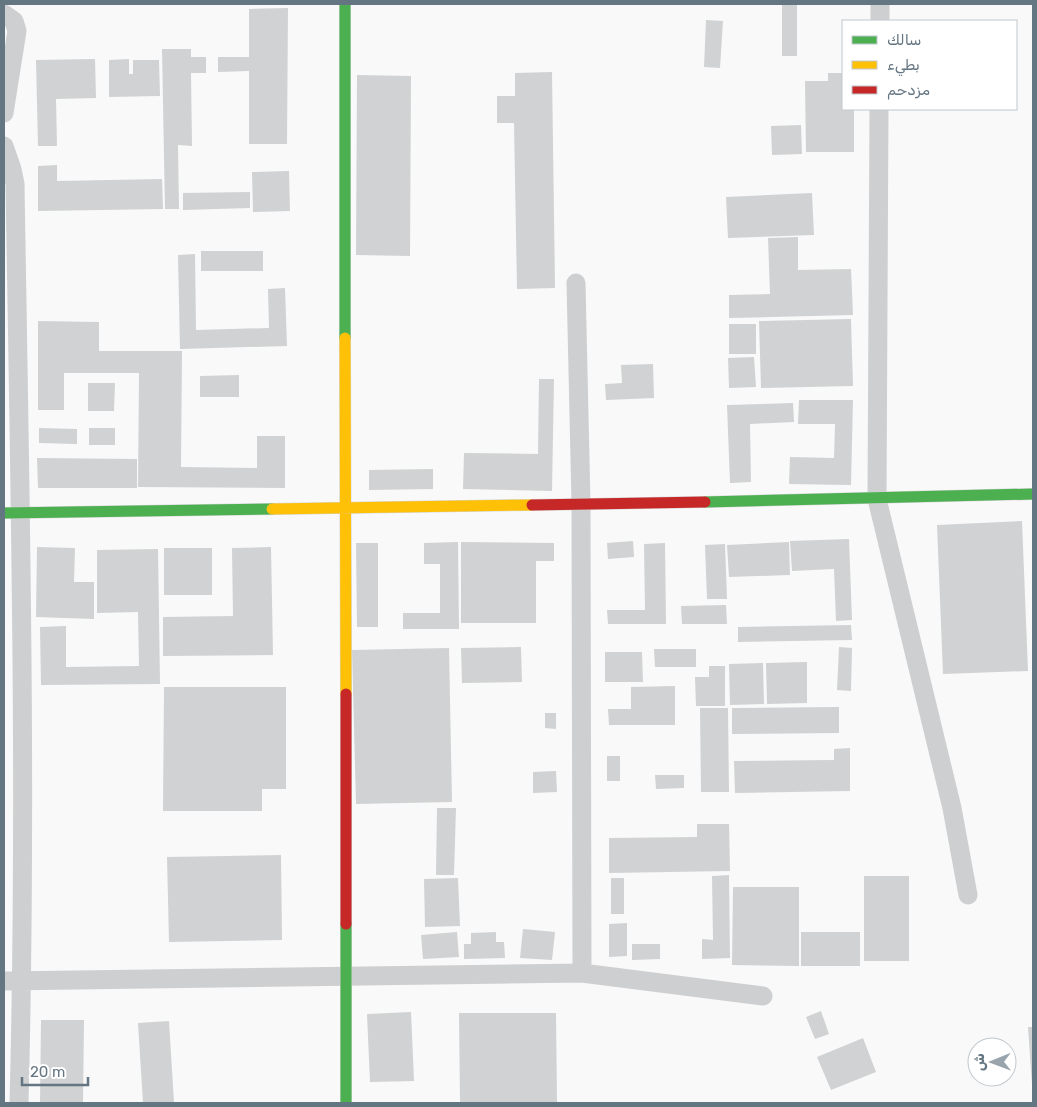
<svg xmlns="http://www.w3.org/2000/svg" width="1037" height="1107" viewBox="0 0 1037 1107" font-family="Rubik,Cairo,sans-serif">
  <rect width="100%" height="100%" fill="#f9f9f9"/>
  <path fill="#d0d2d3" d="M782 4H797V56H782Z
    M288 8 287 144H249V71L218 72V57H249V9Z
    M706 20 723 21 720 68 704 67Z
    M162 49H191V57H206V73H191L192 146 178 145 179 209H165Z
    M95 59 96 98 56 99 57 146H38L36 60Z
    M129 59V74H133V60H159L160 96 109 97V60Z
    M552 72 555 288 517 289 514 123H497V96H515V73Z
    M828 73H843V109H854V152H806L805 81H828Z
    M357 75 411 76 410 256 356 255Z
    M801 125 802 154 772 155 771 126Z
    M57 165V181L162 179 163 209 38 211V166Z
    M289 171 290 211 253 212 252 172Z
    M250 192V208L183 210V193Z
    M812 193 814 235 728 238 726 197Z
    M798 237V270L851 269 853 315 729 318V295L770 294 768 238Z
    M201 251H263V271H201Z
    M195 254 196 330 269 328 268 289 285 288 287 346 180 349 178 255Z
    M851 319 853 386 761 388 759 321Z
    M38 321 99 322V351H182L181 467 257 468V436H285V488L138 487 139 373H64V410H38Z
    M729 324H756V354H729Z
    M754 357 756 387 729 388 728 358Z
    M653 364 654 398 606 400 605 384 622 383 621 365Z
    M239 375V397H200V376Z
    M539 379H554L552 491 463 489 464 453 538 454Z
    M88 383H115L114 411H88Z
    M799 400H853L851 485 789 484 790 457 834 458 835 424H798Z
    M793 403 794 422 750 424 751 482 730 483 727 405Z
    M39 428 77 429V444L39 443Z
    M89 428H115V445H89Z
    M37 458 137 459V488H38Z
    M433 469V489L369 490V470Z
    M1022 521 1028 671 943 674 937 525Z
    M849 539 852 620 836 621 834 569 792 571 790 541Z
    M633 541 634 557 608 559 607 543Z
    M458 542 459 629H403V613H440V564H424V543Z
    M461 542 554 543V561H536V623H461Z
    M789 542 790 575 729 577 727 545Z
    M356 543H378V627H357Z
    M665 543 666 624H608L607 610H645L644 544Z
    M725 544 727 599H707L705 545Z
    M37 547 75 548 74 582H94V619L36 617Z
    M271 547 273 655 163 656V617L233 616 232 548Z
    M164 548H212V595H164Z
    M158 549 160 684 41 685 40 627 66 626V667L139 666 138 612 97 613V550Z
    M726 605 727 624H682L681 606Z
    M851 625 852 640 738 642V627Z
    M521 647 522 682 462 683 461 648Z
    M839 647 852 648 851 691 837 690Z
    M449 648 452 802 356 804 352 650Z
    M654 649H696V667H655Z
    M605 652H642L643 682H605Z
    M807 662V703L767 704 766 663Z
    M763 663 764 704 730 705 729 664Z
    M709 666H725V706H696L695 677H709Z
    M675 686V725H609L608 709H631V687Z
    M164 687H286V789H262V811H163Z
    M839 707V733L732 734V708Z
    M700 708H728L729 792H701Z
    M545 713H556V729L545 728Z
    M850 748V791L735 793 734 761 834 760V749Z
    M607 756H620V781H607Z
    M556 771 557 792 533 793V772Z
    M655 775H684V788L656 789Z
    M437 808H456L454 875H436Z
    M697 824H729L730 871 609 873V838L697 837Z
    M281 855 282 940 169 942 167 857Z
    M729 875 730 958 702 959V939L713 940 712 876Z
    M864 876H909V961H864Z
    M458 878 460 926 425 927 424 879Z
    M611 878H624V914H611Z
    M733 887H799V966L732 965Z
    M627 923V956L609 957V924Z
    M523 929 555 932 552 960 520 958Z
    M457 932 459 957 423 959 421 935Z
    M496 932V942H504L505 958 464 959V944H471V933Z
    M801 932H860V966H801Z
    M632 944H660V959L632 960Z
    M821 1011 829 1034 815 1039 806 1017Z
    M411 1012 414 1081 370 1082 367 1014Z
    M459 1013H556L557 1102 460 1103Z
    M41 1020H84L83 1103H40Z
    M169 1021 174 1103H143L138 1023Z
    M1028 1027H1033V1085H1032Z
    M863 1038 876 1072 831 1090 817 1057Z"/>
  <g fill="none" stroke-linecap="round" stroke-linejoin="round">
    <g stroke="#d5d6d7" stroke-width="12">
      <path id="fast" d="M345 4V338
        M705 502 1033 494
        M4 513 272 509
        M346 924V1103"/>
    </g>
    <g stroke="#d5d6d7" stroke-width="12">
      <path id="slow" d="M345 338 346 694
        M272 509 532 505"/>
    </g>
    <g stroke="#d5d6d7" stroke-width="12">
      <path id="jam" d="M532 505 705 502
        M346 694V924"/>
    </g>
    <path stroke="#cecfd0" stroke-width="19" d="M4 14 14 21 17 31 4 113
      M880 21V4
      M879 109 877 499 952 808 968 895
      M4 146 12 169 15 184C20 491 27 797 19 1103
      M576 283 581 503 582 973
      M4 981 582 973 763 996"/>
    <use href="#fast" stroke="#4caf50" stroke-width="11"/>
    <use href="#slow" stroke="#ffc107" stroke-width="11"/>
    <use href="#jam" stroke="#c62828" stroke-width="11"/>
  </g>
  <rect width="1037" height="1107" fill="none" stroke="#657683" stroke-width="10"/>
  <rect x="842" y="20" width="175" height="90" fill="#ffffff" stroke="#c1c8cd"/>
  <rect x="852" y="36" width="25" height="8" fill="#4caf50" stroke="#c1c8cd"/>
  <text x="887" y="45" font-size="15" fill="#657683">سالك</text>
  <rect x="852" y="61" width="25" height="8" fill="#ffc107" stroke="#c1c8cd"/>
  <text x="887" y="70" font-size="15" fill="#657683">بطيء</text>
  <rect x="852" y="86" width="25" height="8" fill="#c62828" stroke="#c1c8cd"/>
  <text x="887" y="95" font-size="15" fill="#657683">مزدحم</text>
  <g transform="translate(992 1062) rotate(269)"><circle r="24" fill="#ffffff" stroke="#c1c8cd"/>
  <path d="M0-4L9 19L0 12L-9 19Z" fill="#99a4ac"/>
  <text y="-8" font-size="14" font-weight="bold" text-anchor="middle" fill="#657683">ش</text>
  </g>
  <path d="M22 1077v8h66v-8" fill="none" stroke="#657683" stroke-width="2.5"/>
  <text x="30" y="1077" font-size="15" fill="#657683" stroke="#ffffff" stroke-width="4" paint-order="stroke">20 m</text>
</svg>
